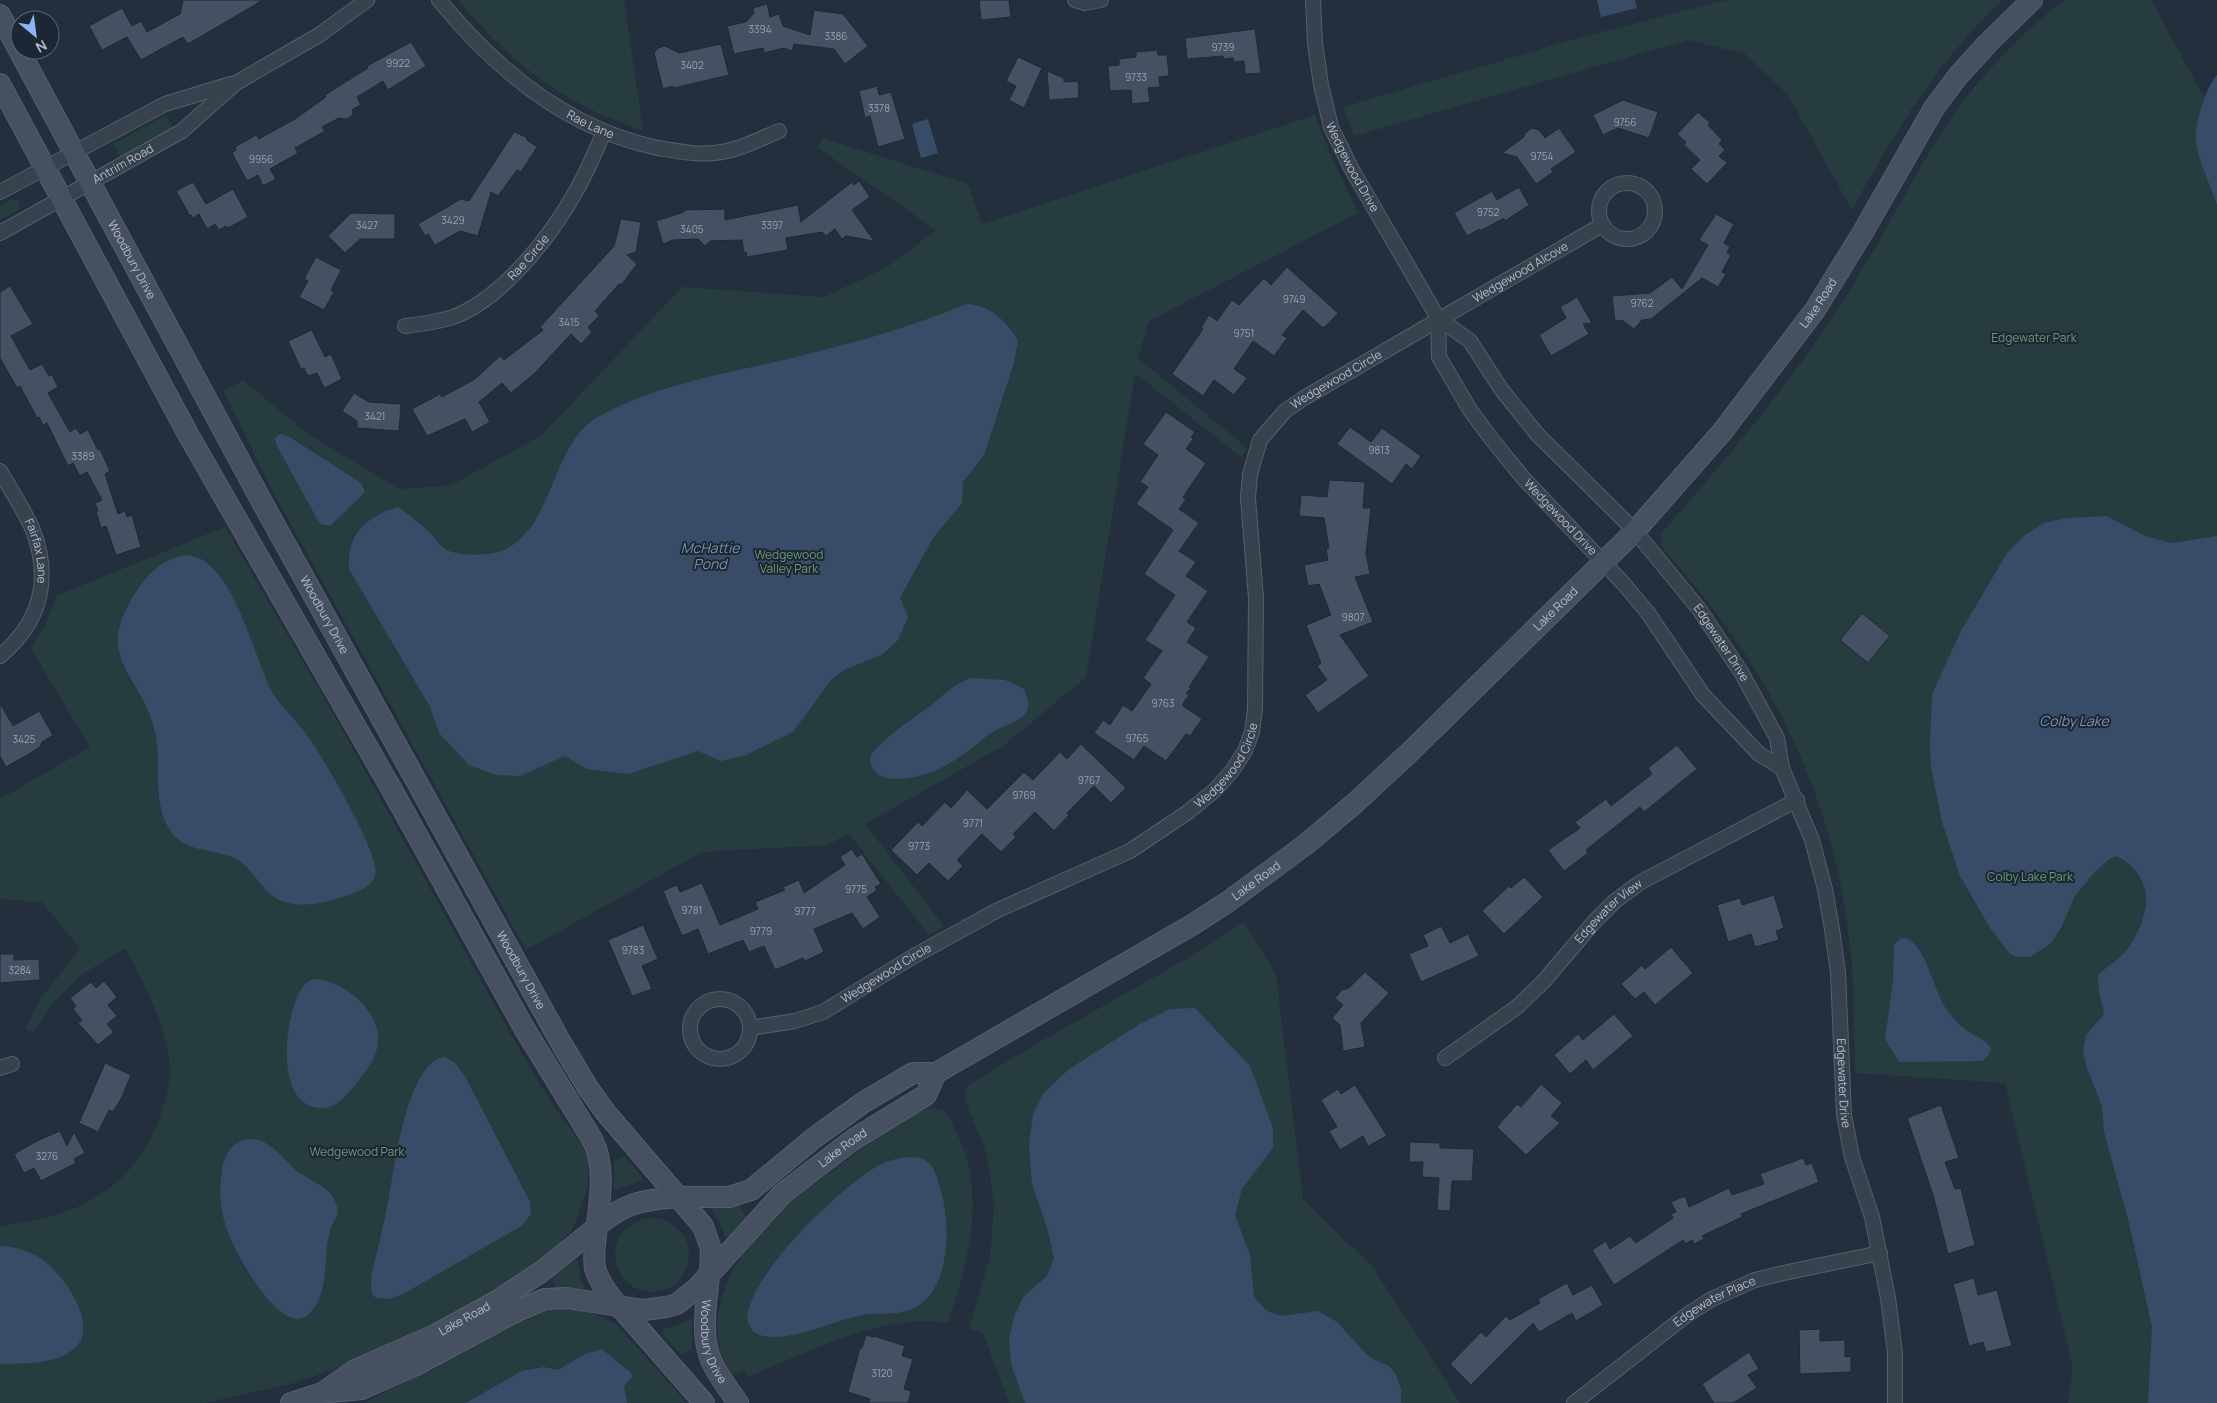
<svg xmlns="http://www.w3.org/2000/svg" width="2217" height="1403" viewBox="0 0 2217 1403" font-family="Manrope,sans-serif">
  <rect width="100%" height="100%" fill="#242f3e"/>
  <path fill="#263c3f" d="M458 0H624L643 130C565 106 510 62 458 0Z
    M1727 0H2002C1936 63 1896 130 1852 210L1788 95 1745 54 1688 40 1354 136 1343 107 1589 35Z
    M2064 0H2151L2204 97 2217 75V1403H2068L2073 1367 2005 1083 1855 1073C1854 1025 1855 977 1848 929 1829 783 1763 658 1664 550L1661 544 1662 532C1727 459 1789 385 1842 303 1881 242 1912 177 1952 117 1983 73 2022 33 2064 0Z
    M166 115 173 127 120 157 113 144Z
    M1315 115 1329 151 1358 213 1149 321 1138 358 1246 447 1242 458 1135 373 1086 677 1003 746 865 824 944 926 929 935 848 833 828 845 702 852 526 950 272 490 224 391 243 380 308 434 399 489 452 485 542 435 682 287 824 297 886 268 936 230 818 148 822 138 968 184 982 224Z
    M13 199 19 201 20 209 0 220V205Z
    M225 527 337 720 520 1051 554 1107 582 1144 588 1162V1186L578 1216 571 1231 542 1262 489 1298 370 1357 294 1383 204 1403H0V1227C27 1221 59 1217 84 1204 104 1194 124 1178 137 1160 155 1136 175 1088 169 1057 163 1018 143 983 125 948L81 975 54 1002 34 1032 25 1028 41 998 80 949 42 902 0 899V799L90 747 31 648 44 629 56 596Z
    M1243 922 1276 974 1303 1200 1373 1267 1460 1403H1009L983 1333 969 1329 990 1257 994 1206 987 1155 965 1100 967 1086 1038 1043 1186 959Z
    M930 1107 944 1110C951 1119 955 1130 960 1140 986 1201 967 1264 948 1323 879 1314 813 1351 749 1376L744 1370 732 1374C698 1324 729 1267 764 1226 770 1219 776 1210 784 1204 798 1192 814 1185 828 1174 860 1150 893 1122 930 1107Z
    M624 1156 642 1176 641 1181 614 1190V1161Z
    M739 1205 747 1218 729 1238 725 1237 719 1221 710 1207Z
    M615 1255a37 37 0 1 1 74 0a37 37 0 1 1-74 0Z
    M573 1259 578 1261 580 1276 586 1291 570 1288H556L551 1275Z
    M567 1307 590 1312 616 1324 687 1403H364L416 1377 537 1310Z
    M692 1318V1349L681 1355 662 1333 663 1329 678 1325Z"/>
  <path fill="#394c67" d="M1597 0H1635L1637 8 1601 17Z
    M2217 75V205C2212 189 2197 157 2196 141 2194 125 2206 87 2217 75Z
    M928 119 938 153 921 158 912 124Z
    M966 304C990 305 1005 320 1018 340L1014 363 984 455 963 482 962 503 933 538 900 598 908 617 898 640 883 654 844 670 831 680 793 732 746 755 721 761 698 751 628 774 587 769 565 756 520 776 496 775 469 765 439 733 430 707 349 569C347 533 366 517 398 507 411 516 422 525 433 536 436 539 439 545 443 548 454 556 484 556 498 552 555 534 549 444 598 417 652 387 712 376 771 363 837 347 903 331 966 304Z
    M281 434 288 436 361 483 365 492 330 526 320 524 278 448 275 439 277 436Z
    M2107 516 2145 536 2172 543 2217 536V1403H2148L2152 1327 2129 1223 2104 1132 2102 1106 2086 1066 2083 1050 2086 1035 2104 1014 2099 992 2098 976C2107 965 2121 959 2129 947 2138 933 2147 914 2146 897 2146 880 2131 861 2115 856L2108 860 2092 875 2075 896 2062 926 2051 943 2030 957H2019L2010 954 1990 928 1960 876 1942 822 1931 767 1930 743 1932 694 1961 631 2007 553 2025 535 2044 523 2066 518Z
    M187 555C195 557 202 558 208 564 237 587 254 652 269 686 278 705 294 717 306 734 320 752 383 858 375 876 370 890 348 895 336 899 312 906 283 910 265 889 254 877 248 864 232 857 211 848 188 853 172 833 151 805 162 767 156 736 144 673 89 661 138 589 150 571 165 558 187 555Z
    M971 678 1005 680 1023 688C1040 720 1012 720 991 733 984 737 979 743 973 747 951 765 923 780 894 779 884 778 877 776 872 767 866 755 877 748 885 740 900 726 918 716 934 703 947 692 954 684 971 678Z
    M1906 938C1926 946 1933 988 1945 1007 1950 1014 1959 1026 1966 1030 1976 1037 1984 1038 1991 1048L1988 1056 1982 1061 1899 1062 1885 1039 1893 981 1894 944 1900 939Z
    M317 979C345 982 381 1012 378 1042 377 1059 365 1072 355 1085 346 1095 337 1108 322 1108 272 1108 284 1011 304 985 307 981 312 980 317 979Z
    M1195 1008 1250 1066 1273 1128V1148L1242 1189 1235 1215 1250 1255 1254 1297 1266 1310 1281 1316 1318 1311 1337 1322 1369 1357 1389 1366 1396 1374 1401 1390V1403H1025L1011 1364 1009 1339 1015 1314 1023 1297 1047 1276 1054 1258 1047 1227 1032 1184 1029 1145 1033 1114 1043 1094 1069 1069 1140 1024 1170 1009Z
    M445 1057 455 1063 466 1078 530 1202 531 1214 523 1225 405 1293 390 1299 376 1298C369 1291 371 1283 372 1273 378 1248 384 1223 389 1198 394 1168 408 1059 445 1057Z
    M249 1139C255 1139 261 1140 267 1144 279 1151 287 1163 298 1172 307 1178 318 1183 327 1190 331 1194 335 1200 337 1206 340 1216 332 1222 330 1231 323 1255 329 1282 316 1305 288 1356 233 1249 226 1227 220 1209 219 1189 222 1171 224 1154 231 1142 249 1139Z
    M908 1157C933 1157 935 1170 941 1191 951 1226 951 1294 910 1310 896 1315 882 1313 868 1314 861 1315 853 1317 846 1319 823 1326 787 1341 764 1336 755 1335 749 1328 747 1319 749 1274 839 1189 876 1167 886 1161 897 1158 908 1157Z
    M0 1246C15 1246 31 1252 43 1260 65 1276 103 1330 71 1351 52 1365 23 1363 0 1364Z
    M602 1349 631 1373 632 1377 624 1386 627 1403H466L522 1371 544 1367 558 1370 585 1354Z"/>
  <path fill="#455162" stroke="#1f2835" d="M183 0H263L188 44 183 37 141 60 127 37 102 50 89 26 122 8 132 26 141 21 147 32 180 14Z
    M979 0H1009L1011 17 981 20Z
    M767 4 770 17 779 14 783 26 810 35 814 10 843 14 868 46 845 64 834 49 794 44 792 51 784 48 764 53 763 48 734 54 727 26 746 22 754 13 753 8Z
    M1255 29 1261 73 1245 74 1244 61 1234 62 1233 58 1223 59V56L1187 59 1185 38Z
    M411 42 426 66 388 90 383 81 357 97 361 105 353 109 352 116 346 119 339 118 322 127 325 131 295 148 298 153 270 169 276 179 263 186 258 175 247 181 232 153 236 150 235 147 256 135 259 139 295 119 326 97 325 95 368 68 367 66Z
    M721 44 729 75 674 88 673 86 663 89 654 53 658 48 665 46 679 53Z
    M1157 50 1158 55H1167L1169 76 1159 77 1160 87 1148 88 1150 102 1132 104 1131 90 1110 91 1108 66 1119 65V59L1136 57V52Z
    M1018 57 1042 68 1024 108 1009 100 1016 86 1006 81Z
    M1047 71 1064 78V82L1078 81 1079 98 1049 100Z
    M877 86 879 95 891 92 905 139 878 147 870 116 865 118 859 91Z
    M1623 100 1658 112 1649 138 1618 128 1603 135 1593 115Z
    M1698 112 1710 123 1708 125 1722 140 1719 144 1725 150 1719 156 1727 163 1707 184 1691 169 1700 160 1684 145 1686 142 1677 134Z
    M1532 128 1539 130 1545 138 1559 128 1576 152 1551 169 1553 172 1536 184 1517 157 1502 153 1524 137 1525 133Z
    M514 132 526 137 527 140 537 147 521 172 517 170 498 196 491 192 478 236 460 231 435 245 428 234 425 236 418 224 461 199 469 201Z
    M859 181 870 197 852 210 874 241 846 236 842 239 835 229 826 236 822 232 786 238 788 250 747 257 746 252 744 253 742 240 710 241 705 246 698 239 673 240 663 244 656 221 684 212V210L725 209V220L798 205 801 222 852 182 854 185Z
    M193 182 206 204 233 189 248 217 228 228 226 226 219 230 215 224 207 229 199 214 193 218 191 215 190 216 176 191Z
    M1519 187 1529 205 1505 221 1504 218 1480 231 1479 229 1467 236 1454 213 1492 191 1497 200Z
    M351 213 395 214V239H360L345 253 328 236Z
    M1716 214 1734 224 1724 243 1730 247 1727 253 1731 255 1722 272 1726 274 1718 287 1702 278 1651 319 1642 320 1634 329 1622 320 1615 321 1612 296 1650 293 1672 277 1682 289 1708 245 1699 240Z
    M621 219 641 222 636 252 627 255 637 264 622 284H619L595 311 599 316 588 327 592 332 581 344 571 334 535 373 511 393 502 383 479 402 490 422 472 432 465 419 427 436 412 409 440 394 442 397 475 379 500 356 504 360 543 330 540 327 614 246Z
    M316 257 341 270 331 290 334 292 324 310 299 297 308 281 304 279Z
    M1287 267 1338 313 1329 323 1323 328 1303 310 1282 335 1287 338 1274 356 1253 341 1234 369 1247 378 1234 395 1214 380 1203 396 1172 374 1203 329 1201 328 1209 315 1217 321 1232 300 1239 305 1264 278 1271 285Z
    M10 286 33 324 11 336 30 370 42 364 49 376 52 375 58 387 48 393 70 432 76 428 80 434 88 430 98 450 100 449 110 471 105 474 118 514 125 511 127 517 132 515 141 547 116 555 106 526 101 528 96 512 98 511 95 503 102 500 87 472 80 476 73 463 68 466 47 423 43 425 39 417 37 418 20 386 17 388 0 358V292Z
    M1577 297 1592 323 1583 324 1589 334 1551 356 1539 335 1566 318 1560 307Z
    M312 330 325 357 331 354 342 379 324 388 317 373 308 376 304 368 301 369 288 341Z
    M354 393 369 402 401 404 399 431 357 428V421L342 411Z
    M1166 412 1195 432 1191 437 1193 439 1186 449 1206 463 1183 497 1186 499 1179 509 1199 523 1179 551 1196 562 1186 576 1208 591 1187 622 1196 628 1187 642 1209 657 1189 687 1191 688 1186 693 1189 695 1182 705 1202 719 1190 736 1186 734 1166 761 1144 746 1134 760 1094 733 1103 720 1110 725 1123 705 1132 711 1151 684 1143 678 1162 651 1145 640 1175 595 1144 574 1173 530 1136 504 1148 487 1140 482 1158 455 1143 444Z
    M1350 427 1371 442 1382 428 1421 456 1412 469 1406 464 1392 484 1337 444Z
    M1329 480 1365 482 1363 508H1371L1366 554 1370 574 1355 577 1373 622 1340 635 1369 676 1318 713 1305 695 1327 680 1317 666 1321 663 1306 625 1331 615 1319 584 1308 586 1304 565 1328 560 1326 549 1329 548 1324 518 1299 516 1301 495 1327 497Z
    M1862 613 1890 636 1868 663 1840 640Z
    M0 703 13 726 39 711 53 735 42 742 40 747 29 754 6 767 0 756Z
    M1081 744 1126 788 1111 803 1094 786 1067 813 1069 815 1054 831 1035 812 1013 834 1016 837 1001 852 982 834 957 860 963 866 948 881 929 863 917 875 891 850 918 822 922 826 945 802 951 808 967 790 987 809 1024 772 1033 780 1060 752 1067 759Z
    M1677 745 1697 769 1644 812 1640 807 1586 850 1588 853 1564 871 1548 850 1580 828 1575 822 1606 799 1611 806 1652 774 1648 768Z
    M852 849 857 857 862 854 881 884 875 887 877 890 867 897 880 917 863 929 852 913 814 929 824 952 805 961 803 958 775 970 764 946 749 952 743 940 708 954 698 929 682 936 663 891 677 885 680 892 702 883 720 925 758 909 755 902 785 890 783 887 799 880 804 893 845 865 840 857Z
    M1524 877 1543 897 1504 934 1482 911 1509 886 1511 888Z
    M1774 895 1784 928 1776 931 1779 940 1755 947 1751 934 1728 942 1717 905 1740 898 1742 905Z
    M643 925 658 959 642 966 652 989 632 996 608 940Z
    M1441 926 1450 943 1468 934 1479 956 1421 982 1409 954 1428 946 1423 935Z
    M1671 947 1693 973 1655 1005 1644 992 1635 999 1621 984 1642 965 1645 969Z
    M0 954H14V960L39 959 40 980 0 983Z
    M1365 972 1389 993 1361 1023 1365 1047 1343 1051 1340 1025 1332 1018 1343 1005 1335 998 1342 990 1349 988Z
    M104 981 117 997 108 1005 117 1016 107 1024 114 1032 98 1045 78 1023 82 1020 73 1009 76 1006 70 998 91 982 96 988Z
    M1614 1014 1633 1036 1593 1070 1586 1060 1570 1074 1554 1055 1578 1034 1583 1040Z
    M105 1063 131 1075 121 1099 113 1112 109 1110 98 1132 79 1123Z
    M1541 1084 1562 1103 1551 1116 1560 1123 1526 1155 1497 1127 1517 1104 1521 1107Z
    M1355 1085 1387 1136 1368 1146 1363 1136 1340 1150 1329 1131 1337 1127 1321 1100 1338 1089 1341 1094Z
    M1941 1105 1959 1158 1945 1162 1955 1189 1961 1188 1975 1245 1948 1254 1933 1195 1907 1118Z
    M60 1131 67 1146 74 1132 85 1153 74 1159 76 1163 41 1181 34 1168 24 1173 14 1154 39 1140Z
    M1410 1142 1440 1143V1148L1474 1149 1472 1181H1452L1450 1211 1437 1210 1439 1178 1422 1177 1423 1162H1409Z
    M1803 1158 1806 1165 1812 1163 1819 1182 1741 1214 1742 1217 1702 1236 1704 1239 1694 1244 1692 1240 1685 1244 1683 1240 1614 1285 1592 1250 1606 1241 1610 1249 1630 1236 1636 1243 1673 1218 1671 1214 1676 1212 1671 1202 1685 1196 1689 1207 1729 1188 1732 1195 1764 1184 1760 1174Z
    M1974 1278 1978 1295 1997 1290 2012 1346 1986 1352 1983 1342 1969 1346 1953 1284Z
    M1567 1283 1573 1295 1592 1285 1603 1305 1576 1321 1572 1313 1539 1332 1533 1323 1471 1385 1450 1364 1481 1332 1486 1337 1506 1316 1510 1320 1540 1303 1538 1299Z
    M1820 1329V1341L1845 1340V1357L1851 1356V1372L1800 1374 1799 1330Z
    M866 1335 874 1337V1336L905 1346 902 1356 913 1359 904 1389 911 1391 908 1403H869L870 1399 848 1392 860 1348H862Z
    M1749 1352 1759 1369 1748 1375 1757 1388 1733 1403H1714L1702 1384Z"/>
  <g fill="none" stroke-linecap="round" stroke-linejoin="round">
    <g stroke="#565f6c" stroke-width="16">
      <g id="street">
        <path id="s1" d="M439 0C496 70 567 129 658 148 677 151 695 155 714 153 737 151 758 140 779 131"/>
        <path d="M1075 0 1085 3 1101 0"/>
        <path id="s2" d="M1313 0 1315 43 1321 85 1331 127 1351 168 1438 318 1470 341 1501 389 1537 434 1635 531 1699 609 1741 672 1777 738 1782 768 1812 840 1825 889 1832 929 1838 973 1844 1115 1852 1157 1872 1217 1888 1298 1895 1353V1403"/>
        <circle cx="1627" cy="211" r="28"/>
        <path d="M0 192 165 104 231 84"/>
        <path id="s3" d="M0 233 182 131 236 83 319 35 367 0"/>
        <path id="s4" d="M1438 318 1439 357 1470 410 1493 441 1524 479 1623 583 1648 613 1703 695 1759 754 1782 768"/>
        <path id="s5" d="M405 326C421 324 438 322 453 317 502 299 552 235 576 191 587 172 595 152 604 132"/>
        <path id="s6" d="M0 471C10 489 23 508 32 528 52 578 41 622 0 656"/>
        <circle cx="720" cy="1029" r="30"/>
        <path id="s7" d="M750 1028 795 1021 823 1012 914 956 998 910 1130 851 1188 812 1214 791 1232 771 1245 751 1252 732 1255 710 1256 598 1248 498 1250 474 1260 440 1285 411 1304 398 1602 225"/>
        <path id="s8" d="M1445 1058 1517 1007 1544 981 1594 922 1615 901 1641 882 1797 800"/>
        <path d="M0 1068 12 1064"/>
        <path id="s9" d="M1574 1403 1688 1314 1712 1299 1755 1280 1779 1274 1880 1253"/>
      </g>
    </g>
    <g stroke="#565f6c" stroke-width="22">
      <g id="secondary">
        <path id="s10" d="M0 15 262 502 560 1041 588 1088 606 1113 703 1226 711 1249 710 1274"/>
        <path d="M0 84 189 436 392 790 524 1028 592 1139C607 1168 599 1203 596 1234 595 1245 593 1257 595 1268 599 1283 610 1296 619 1307"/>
        <path id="s11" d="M679 1197H729L751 1190 814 1138 864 1102 913 1073H936L1192 925 1229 901 1305 845 1355 803 1410 752 1635 531 1722 432 1815 310 1863 232 1934 108 1958 76 1988 43 2032 0"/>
        <path d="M596 1227C624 1203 642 1200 678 1197"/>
        <path id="s12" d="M709 1274C707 1302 700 1334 711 1360 717 1375 729 1389 738 1403"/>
        <path d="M620 1307 704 1403"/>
        <path id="s13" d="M324 1392 355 1370 437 1334 497 1301 541 1272 596 1228"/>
        <path id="s14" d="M291 1403 322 1393 362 1389 371 1385 414 1366 519 1310 545 1299 567 1298 644 1310 666 1307 677 1304 698 1287 783 1193 854 1139 926 1095 936 1073"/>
      </g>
    </g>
    <use href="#street" stroke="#38414e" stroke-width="14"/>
    <use href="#secondary" stroke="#465061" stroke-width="20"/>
  </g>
  <g text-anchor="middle" stroke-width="4" stroke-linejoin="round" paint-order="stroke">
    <g font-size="10" fill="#98a1af">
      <text x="760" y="33">3394</text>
      <text x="836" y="40">3386</text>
      <text x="1223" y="51">9739</text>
      <text x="398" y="67">9922</text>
      <text x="692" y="69">3402</text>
      <text x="1136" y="81">9733</text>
      <text x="879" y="112">3378</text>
      <text x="1625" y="126">9756</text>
      <text x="1542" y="160">9754</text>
      <text x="261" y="163">9956</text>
      <text x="1488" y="216">9752</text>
      <text x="453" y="224">3429</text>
      <text x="367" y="229">3427</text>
      <text x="772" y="229">3397</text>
      <text x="692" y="233">3405</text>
      <text x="1294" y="303">9749</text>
      <text x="1642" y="307">9762</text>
      <text x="569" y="326">3415</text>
      <text x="1244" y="337">9751</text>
      <text x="375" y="420">3421</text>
      <text x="1379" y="454">9813</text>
      <text x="83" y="460">3389</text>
      <text x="1353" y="621">9807</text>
      <text x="1163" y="707">9763</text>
      <text x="1137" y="742">9765</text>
      <text x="24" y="743">3425</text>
      <text x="1089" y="784">9767</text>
      <text x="1024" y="799">9769</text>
      <text x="973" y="827">9771</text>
      <text x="919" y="850">9773</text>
      <text x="856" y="893">9775</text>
      <text x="692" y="914">9781</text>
      <text x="805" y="915">9777</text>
      <text x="761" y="935">9779</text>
      <text x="633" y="954">9783</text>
      <text x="20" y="974">3284</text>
      <text x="47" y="1160">3276</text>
      <text x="882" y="1377">3120</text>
    </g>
    <g font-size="12" fill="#b4bcc9" stroke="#1d2633">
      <text dy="4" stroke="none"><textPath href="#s1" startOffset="198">Rae Lane</textPath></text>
      <text dy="4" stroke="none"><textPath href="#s3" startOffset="141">Antrim Road</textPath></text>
      <text dy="4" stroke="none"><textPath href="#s2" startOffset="174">Wedgewood Drive</textPath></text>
      <text dy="4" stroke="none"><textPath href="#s5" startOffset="146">Rae Circle</textPath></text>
      <text dy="4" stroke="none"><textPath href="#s10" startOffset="278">Woodbury Drive</textPath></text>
      <text dy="4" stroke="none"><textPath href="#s7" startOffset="1202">Wedgewood Alcove</textPath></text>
      <text dy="4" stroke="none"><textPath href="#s11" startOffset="1479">Lake Road</textPath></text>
      <text dy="4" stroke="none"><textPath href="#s7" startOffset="989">Wedgewood Circle</textPath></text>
      <text dy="4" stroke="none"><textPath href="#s4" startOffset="241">Wedgewood Drive</textPath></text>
      <text dy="4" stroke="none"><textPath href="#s6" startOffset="89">Fairfax Lane</textPath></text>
      <text dy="4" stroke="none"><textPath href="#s11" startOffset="1075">Lake Road</textPath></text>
      <text dy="4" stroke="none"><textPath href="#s10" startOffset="682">Woodbury Drive</textPath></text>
      <text dy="4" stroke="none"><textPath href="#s2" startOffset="781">Edgewater Drive</textPath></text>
      <text dy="4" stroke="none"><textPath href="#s7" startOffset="554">Wedgewood Circle</textPath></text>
      <text dy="4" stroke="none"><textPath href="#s11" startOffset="670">Lake Road</textPath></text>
      <text dy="4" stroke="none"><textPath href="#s8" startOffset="221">Edgewater View</textPath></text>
      <text dy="4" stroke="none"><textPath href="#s10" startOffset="1088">Woodbury Drive</textPath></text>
      <text dy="4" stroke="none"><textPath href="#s7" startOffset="149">Wedgewood Circle</textPath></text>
      <text dy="4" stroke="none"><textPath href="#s2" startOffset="1246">Edgewater Drive</textPath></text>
      <text dy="4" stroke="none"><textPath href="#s14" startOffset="639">Lake Road</textPath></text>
      <text dy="4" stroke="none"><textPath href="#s9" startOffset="174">Edgewater Place</textPath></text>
      <text dy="4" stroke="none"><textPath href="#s13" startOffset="159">Lake Road</textPath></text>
      <text dy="4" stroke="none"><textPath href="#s12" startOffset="69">Woodbury Drive</textPath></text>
    </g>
    <g font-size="12" fill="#6b9a76" stroke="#1d2633">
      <text x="2034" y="342">Edgewater Park</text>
      <text x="789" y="559">Wedgewood<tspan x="789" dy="14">Valley Park</tspan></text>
      <text x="2030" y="881">Colby Lake Park</text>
      <text x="357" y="1156">Wedgewood Park</text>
    </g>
    <g font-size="14" font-style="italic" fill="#7c92b1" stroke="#1d2633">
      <text x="710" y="553">McHattie<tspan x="710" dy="16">Pond</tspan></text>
      <text x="2074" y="726">Colby Lake</text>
    </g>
  </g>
  <g transform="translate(35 35) rotate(151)"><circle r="24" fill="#1d2633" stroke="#59626f"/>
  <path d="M0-4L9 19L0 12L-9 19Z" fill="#8ab4f8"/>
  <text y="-8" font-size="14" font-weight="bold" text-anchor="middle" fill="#b4bcc9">N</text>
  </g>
</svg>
